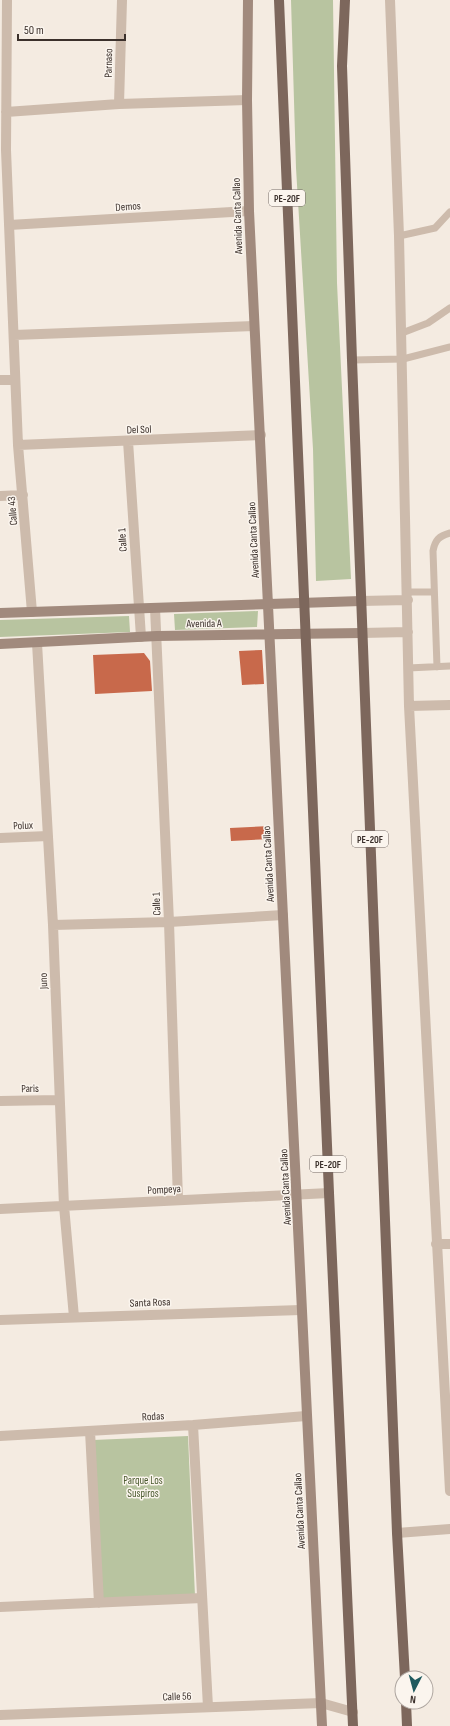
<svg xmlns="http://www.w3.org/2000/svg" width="450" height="1726" viewBox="0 0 450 1726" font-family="'Sofia Sans Condensed',sans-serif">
  <rect width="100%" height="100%" fill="#f4ebe1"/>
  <path fill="#b8c4a0" d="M291 0H333L337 283 351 579 316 581 313 449 296 168Z
    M258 611 257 627 175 630 174 614Z
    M129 616 130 632 0 637V620Z
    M188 1436 195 1596 101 1600 93 1440Z"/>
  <path fill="#c8694b" d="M262 650 264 684 242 685 239 651Z
    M144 653 150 661 152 691 95 694 93 655Z
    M270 826 271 839 231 841 230 828Z"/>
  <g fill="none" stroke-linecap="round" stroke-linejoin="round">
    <path stroke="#cdbbac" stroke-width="7" d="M399 236 435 228 450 212
      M402 333 428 323 450 308
      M352 360 403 359 450 347
      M408 592H434
      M437 667 433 551C435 540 439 536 450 533
      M408 668 450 666"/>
    <path stroke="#cdbbac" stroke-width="10" d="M7 0 6 150 18 445 32 612
      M390 0 399 236 409 706 450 1491
      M119 104 122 0
      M6 112 119 104 247 100
      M9 225 249 211
      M14 335 254 326
      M0 380H15
      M128 441 141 637
      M18 445 261 435
      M0 496 23 495
      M361 601 408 600
      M155 608 169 922 178 1200
      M362 633 408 632
      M37 643 53 925 64 1206 74 1317
      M409 706 450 705
      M0 838 48 836
      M53 925 169 922 283 915
      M0 1101 59 1100
      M0 1209 329 1193
      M436 1244H450
      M0 1320 301 1310
      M193 1425 208 1707
      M90 1431 99 1603
      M0 1436 193 1425 306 1416
      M397 1533 450 1529
      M0 1607 202 1598
      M0 1715 321 1703 353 1712"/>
    <path stroke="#a18a7d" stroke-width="10" d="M248 0 247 100 249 211 322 1726
      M0 613 361 601
      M0 644 157 636 362 633"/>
    <path stroke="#7d675c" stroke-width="10" d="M279 0 329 1193 353 1726
      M345 0 342 66 352 360 397 1533 405 1678
      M406 1702 407 1726"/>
  </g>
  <g text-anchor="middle" stroke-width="3" stroke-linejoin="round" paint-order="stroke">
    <g fill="#fbf5ee" stroke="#756b66" stroke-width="1">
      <rect x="269" y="190" width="36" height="16" rx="3"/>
      <rect x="352" y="831" width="36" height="16" rx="3"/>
      <rect x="310" y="1156" width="36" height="16" rx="3"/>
    </g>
    <g font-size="10" font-weight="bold" fill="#3b302b">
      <text x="287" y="202">PE-20F</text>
      <text x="370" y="843">PE-20F</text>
      <text x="328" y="1168">PE-20F</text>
    </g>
    <g font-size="11" fill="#3b302b" stroke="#fbf5ee">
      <text transform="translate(108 63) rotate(-89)" y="4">Parnaso</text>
      <text transform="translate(128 206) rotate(-4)" y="4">Demos</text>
      <text transform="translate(237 216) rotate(-92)" y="4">Avenida Canta Callao</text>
      <text transform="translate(139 429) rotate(-2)" y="4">Del Sol</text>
      <text transform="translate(12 511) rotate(-95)" y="4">Calle 43</text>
      <text transform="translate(122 540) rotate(-94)" y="4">Calle 1</text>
      <text transform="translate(253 540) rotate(-93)" y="4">Avenida Canta Callao</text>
      <text transform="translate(204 623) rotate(-1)" y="4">Avenida A</text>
      <text transform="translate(23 825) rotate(-2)" y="4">Polux</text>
      <text transform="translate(268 864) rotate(-93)" y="4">Avenida Canta Callao</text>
      <text transform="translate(156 904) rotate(-92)" y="4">Calle 1</text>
      <text transform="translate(43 981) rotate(-92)" y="4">Juno</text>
      <text transform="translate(30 1088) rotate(-1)" y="4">Paris</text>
      <text transform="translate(285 1187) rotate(-93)" y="4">Avenida Canta Callao</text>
      <text transform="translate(164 1189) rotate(-3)" y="4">Pompeya</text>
      <text transform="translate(150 1302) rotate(-2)" y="4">Santa Rosa</text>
      <text transform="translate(153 1416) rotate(-3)" y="4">Rodas</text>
      <text transform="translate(299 1511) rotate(-93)" y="4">Avenida Canta Callao</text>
      <text transform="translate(177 1696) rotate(-2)" y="4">Calle 56</text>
    </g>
    <g font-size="11" fill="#4a5a2e" stroke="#fbf5ee">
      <text x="143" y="1484">Parque Los<tspan x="143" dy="13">Suspiros</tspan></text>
    </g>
  </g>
  <g transform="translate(414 1690) rotate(186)"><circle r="19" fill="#fbf5ee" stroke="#aea6a0"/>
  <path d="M0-3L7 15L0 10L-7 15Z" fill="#1f5a5e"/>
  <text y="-6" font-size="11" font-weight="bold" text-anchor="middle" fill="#3b302b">N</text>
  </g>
  <path d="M18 34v6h107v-6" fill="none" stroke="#3b302b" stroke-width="2"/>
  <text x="24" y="34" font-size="12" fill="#3b302b" stroke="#fbf5ee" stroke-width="3" paint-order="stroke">50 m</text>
</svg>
